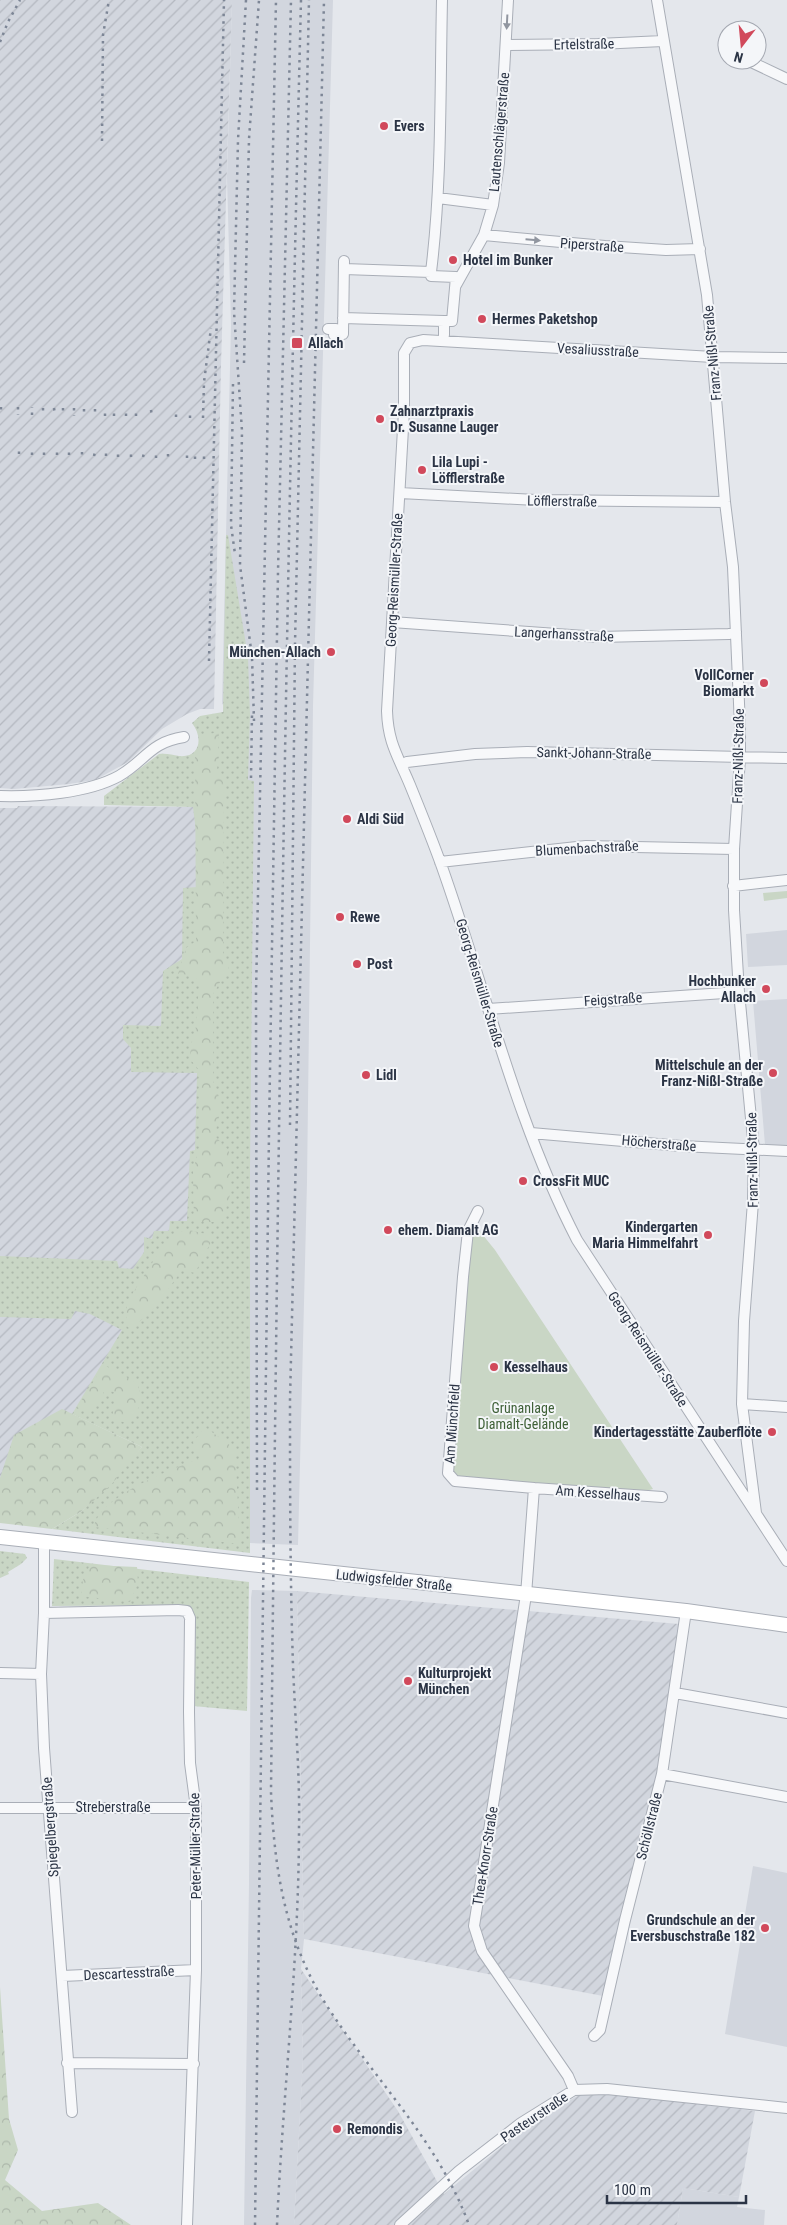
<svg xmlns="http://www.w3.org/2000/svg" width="787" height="2225" viewBox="0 0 787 2225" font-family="'Roboto Condensed',sans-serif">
  <defs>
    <pattern id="industrial-furrows" width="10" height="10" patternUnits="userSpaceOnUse" patternTransform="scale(1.25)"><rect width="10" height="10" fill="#d2d6de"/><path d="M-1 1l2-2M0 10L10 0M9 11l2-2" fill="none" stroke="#b4b8c0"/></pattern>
    <pattern id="grass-dots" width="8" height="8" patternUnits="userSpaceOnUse" patternTransform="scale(1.25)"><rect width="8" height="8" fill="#c9d6c5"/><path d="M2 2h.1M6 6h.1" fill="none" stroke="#adb8ab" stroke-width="1.8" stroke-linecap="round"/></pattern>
    <pattern id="forest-crowns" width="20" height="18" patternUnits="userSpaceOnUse" patternTransform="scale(1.25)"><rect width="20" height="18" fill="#c9d6c5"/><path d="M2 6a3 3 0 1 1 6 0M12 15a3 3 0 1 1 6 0" fill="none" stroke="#adb8ab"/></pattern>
  </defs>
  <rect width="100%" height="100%" fill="#e4e7ec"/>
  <path fill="#d2d6de" d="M232 0H333L313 706 307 1182 298 1545 250 1543 226 706 222 704 231 325 227 177Z
    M787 930V965L748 967 746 934Z
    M787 999V1145H765L753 1001Z
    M252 1590 297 1591 304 1939 301 1969 303 2059 294 2225H244L249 1884 251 1598Z
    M753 1866 787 1873V2047L725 2034Z
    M683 2188 739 2197 737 2207 765 2210 764 2225H677Z"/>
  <path fill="url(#industrial-furrows)" d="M0 0H232L221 365 214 709H200L187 714 162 729 128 762 95 780 69 784 14 789 0 788Z
    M18 806 198 807 201 1227 144 1301 69 1419 0 1490V808H17Z
    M297 1591 679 1624 658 1773 603 1996 304 1939Z
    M301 1969 398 2111 444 2194 527 2126 582 2093 638 2097 755 2111 739 2197 683 2188 677 2225H294L303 2059Z"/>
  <path fill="url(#grass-dots)" d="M226 535H228L248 657 250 715 248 780 254 781 250 1170V1553L52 1529 82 1511 142 1447 72 1414 122 1330 90 1314 75 1311 71 1319 0 1317V1256L117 1261 119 1268 133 1269 144 1252V1237L152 1239 154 1231H169L170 1221H187L190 1151 195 1150 197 1073 131 1072V1048L123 1039V1025L161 1026 163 971 182 959 183 888 198 887V847L193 807 104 805V796L159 754C167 753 172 755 179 756 201 758 203 737 192 723L200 716 223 712Z
    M0 1551 25 1554 27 1558 21 1564 8 1572 9 1574 0 1578Z
    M54 1559 249 1582 247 1711 193 1706V1614L184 1605 52 1606Z"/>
  <path fill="url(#forest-crowns)" d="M219 732 217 772 224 781 223 957 229 967 213 994V1081L221 1102 215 1136 229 1151 230 1195 222 1222H194L193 1171 199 1148V1070L190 1059 191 1043 195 1037 199 986 195 975 178 974 186 948 196 941 195 753 204 735Z
    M185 1229 214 1236 195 1273 182 1270 156 1306 131 1330 126 1325 127 1302 163 1246Z
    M104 1365 137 1383C144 1403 141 1408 126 1423L112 1418 116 1393 105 1389 100 1401 87 1413 77 1407Z
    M62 1409 142 1447 111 1485 82 1511 52 1529 0 1523V1478L14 1435Z
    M205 1427 235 1449 240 1544 94 1527C100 1495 172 1470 200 1458L193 1442Z
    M90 1565 137 1567 138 1583 130 1602 81 1596 83 1580Z
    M0 1987 9 2119 18 2150 5 2180 42 2211 98 2203 131 2225H0Z"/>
  <path fill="#c9d6c5" d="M787 891V898L764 901 763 893Z
    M478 1229 495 1250 653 1489 642 1492 458 1477 452 1471 471 1242 472 1233Z"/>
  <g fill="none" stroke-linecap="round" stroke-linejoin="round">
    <g stroke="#a9aeb7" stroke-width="12">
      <path id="street" d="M657 0 707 295 725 502 733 567 740 726V758L734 849V910L739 992 754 1150 753 1202 744 1321 742 1404 756 1513
        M506 45 598 44 663 41
        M747 60 787 79
        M438 198 493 205
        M484 235 605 246 666 250 700 249
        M344 269 431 272C442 182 440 91 442 0
        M431 272V276L456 277 452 321H444V335
        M456 285 484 235 493 205 499 163 508 0
        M343 318 444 321
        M328 329H336L343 334 334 335
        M343 334 344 261
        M787 358 713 357 423 340 410 343 404 353V411L387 711C388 743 398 756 410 785 421 812 432 839 442 867 486 991 516 1122 577 1240L787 1561
        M400 493 536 500 725 502
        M392 622 599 637 729 634 736 632
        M402 766 407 762 475 754 527 752 787 758
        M0 796C36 797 88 793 119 776 145 761 150 742 184 737
        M440 862 586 846 734 849
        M733 886 787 880
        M488 1009 739 992
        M531 1133 681 1146 787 1151
        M478 1211 468 1231 463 1277 448 1473 455 1481 534 1488 526 1595 474 1926 482 1951 568 2076 574 2090
        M742 1404 787 1407
        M534 1488 662 1497
        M44 1542V1613L41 1674 44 1748 72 2112
        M44 1613 178 1610 187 1611 190 1618 189 1712 190 1763 196 1808V1970L187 2225
        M0 1673 41 1674
        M675 1693 787 1713
        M662 1774 787 1797
        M0 1808H196
        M62 1976 196 1970
        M594 2036 600 2030 625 1920 662 1774 686 1611
        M67 2063 194 2064
        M400 2225 459 2171 521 2123 574 2090 607 2089 787 2108"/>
    </g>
    <g stroke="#a9aeb7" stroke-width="16">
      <path id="secondary" d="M0 1537 686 1611 787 1625"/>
    </g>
    <use href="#street" stroke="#f7f8fa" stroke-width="10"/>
    <use href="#secondary" stroke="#fff" stroke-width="14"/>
    <path stroke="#7d8696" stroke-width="2.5" stroke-dasharray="2.5 5" stroke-linecap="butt" d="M246 0 238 140 234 312 242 431 240 565 252 657 254 721
      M301 0C286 597 277 1194 271 1792 274 1868 285 1940 327 2006 374 2079 439 2142 469 2225
      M0 42 8 22 20 0
      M102 141 103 35 109 0
      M244 363 249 139 259 0
      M233 384 231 525 235 554
      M1 407V414
      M18 407V415
      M43 408V415
      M54 408 55 415
      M63 408V415
      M74 408V416
      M84 409V416
      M95 409V416
      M151 410 152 417
      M32 415V407
      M105 416V409
      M114 416V409
      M126 416V410
      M136 416V410
      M176 417V411
      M190 418V411
      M203 418 204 382 211 328
      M82 452V456
      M19 454V451
      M168 454V458
      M32 455V451
      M44 455V451
      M57 455V452
      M69 455V452
      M94 456 95 452
      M106 456V452
      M118 457V453
      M131 457V453
      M143 457 144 453
      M156 458V453
      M187 458V454
      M195 459V454
      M204 459V454
      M209 661 224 0
      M251 778 252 715
      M290 1125 295 644 309 0
      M257 1490 256 993 276 0
      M255 2225 269 1133 278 572 291 0
      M277 2225C283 2092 299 1960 299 1827 300 1773 295 1719 293 1665 290 1576 290 1487 290 1399L324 0"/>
  </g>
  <defs><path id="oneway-solid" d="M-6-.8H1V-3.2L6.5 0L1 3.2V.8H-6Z" transform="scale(1.25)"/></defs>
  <g fill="#9196a0">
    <use href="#oneway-solid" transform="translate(507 22) rotate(93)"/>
    <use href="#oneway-solid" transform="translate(533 240) rotate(5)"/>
  </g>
  <g fill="#d1495b" stroke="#f4f6f9" stroke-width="2">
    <circle cx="384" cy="126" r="5"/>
    <circle cx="453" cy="260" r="5"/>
    <circle cx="482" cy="319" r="5"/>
    <rect x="291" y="337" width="12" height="12" rx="2.5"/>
    <circle cx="380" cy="419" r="5"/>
    <circle cx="422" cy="470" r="5"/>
    <circle cx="331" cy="652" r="5"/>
    <circle cx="764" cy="683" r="5"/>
    <circle cx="347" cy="819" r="5"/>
    <circle cx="340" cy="917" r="5"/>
    <circle cx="357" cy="964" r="5"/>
    <circle cx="766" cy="989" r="5"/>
    <circle cx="773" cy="1073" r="5"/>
    <circle cx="366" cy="1075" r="5"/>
    <circle cx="523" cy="1181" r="5"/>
    <circle cx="388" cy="1230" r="5"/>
    <circle cx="708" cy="1235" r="5"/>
    <circle cx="494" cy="1367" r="5"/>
    <circle cx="772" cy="1432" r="5"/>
    <circle cx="408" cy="1681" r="5"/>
    <circle cx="765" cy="1928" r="5"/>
    <circle cx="337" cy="2129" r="5"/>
  </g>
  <g text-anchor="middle" stroke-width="4" stroke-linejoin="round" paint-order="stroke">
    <g font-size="14" fill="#2b3445" stroke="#f4f6f9">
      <text transform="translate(584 44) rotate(-1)" y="5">Ertelstraße</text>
      <text transform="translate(499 132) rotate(-85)" y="5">Lautenschlägerstraße</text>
      <text transform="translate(592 245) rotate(4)" y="5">Piperstraße</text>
      <text transform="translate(598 350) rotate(3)" y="5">Vesaliusstraße</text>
      <text transform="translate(712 353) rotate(-95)" y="5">Franz-Nißl-Straße</text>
      <text transform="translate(562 501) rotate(1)" y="5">Löfflerstraße</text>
      <text transform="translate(394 580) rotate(-87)" y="5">Georg-Reismüller-Straße</text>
      <text transform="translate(564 634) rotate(3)" y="5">Langerhansstraße</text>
      <text transform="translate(594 753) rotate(1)" y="5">Sankt-Johann-Straße</text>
      <text transform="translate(738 756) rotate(-89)" y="5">Franz-Nißl-Straße</text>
      <text transform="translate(587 848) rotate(-3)" y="5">Blumenbachstraße</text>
      <text transform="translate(480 983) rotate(73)" y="5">Georg-Reismüller-Straße</text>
      <text transform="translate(613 999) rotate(-4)" y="5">Feigstraße</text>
      <text transform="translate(659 1143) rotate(5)" y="5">Höcherstraße</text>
      <text transform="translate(752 1160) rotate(-91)" y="5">Franz-Nißl-Straße</text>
      <text transform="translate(648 1349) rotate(57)" y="5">Georg-Reismüller-Straße</text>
      <text transform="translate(452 1424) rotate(-86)" y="5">Am Münchfeld</text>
      <text transform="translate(598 1493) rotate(4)" y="5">Am Kesselhaus</text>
      <text transform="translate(394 1580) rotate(6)" y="5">Ludwigsfelder Straße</text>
      <text x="113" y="1812">Streberstraße</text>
      <text transform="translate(649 1826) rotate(-76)" y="5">Schöllstraße</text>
      <text transform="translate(50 1827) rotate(-94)" y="5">Spiegelbergstraße</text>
      <text transform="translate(195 1846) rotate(-91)" y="5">Peter-Müller-Straße</text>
      <text transform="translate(485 1856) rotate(-81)" y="5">Thea-Knorr-Straße</text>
      <text transform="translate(129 1973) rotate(-3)" y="5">Descartesstraße</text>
      <text transform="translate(534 2117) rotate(-34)" y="5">Pasteurstraße</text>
    </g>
    <g font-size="14" font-weight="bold" fill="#2b3445" stroke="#f4f6f9" text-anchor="start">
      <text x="394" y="131">Evers</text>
      <text x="463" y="265">Hotel im Bunker</text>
      <text x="492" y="324">Hermes Paketshop</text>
      <text x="308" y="348">Allach</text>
      <text x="390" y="416">Zahnarztpraxis<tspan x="390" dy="16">Dr. Susanne Lauger</tspan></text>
      <text x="432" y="467">Lila Lupi -<tspan x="432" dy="16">Löfflerstraße</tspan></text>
      <text x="321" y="657" text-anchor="end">München-Allach</text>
      <text x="754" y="680" text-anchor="end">VollCorner<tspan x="754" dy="16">Biomarkt</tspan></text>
      <text x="357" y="824">Aldi Süd</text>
      <text x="350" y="922">Rewe</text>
      <text x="367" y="969">Post</text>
      <text x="756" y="986" text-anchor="end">Hochbunker<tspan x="756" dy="16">Allach</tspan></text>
      <text x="763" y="1070" text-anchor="end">Mittelschule an der<tspan x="763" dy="16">Franz-Nißl-Straße</tspan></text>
      <text x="376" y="1080">Lidl</text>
      <text x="533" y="1186">CrossFit MUC</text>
      <text x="698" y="1232" text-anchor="end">Kindergarten<tspan x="698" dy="16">Maria Himmelfahrt</tspan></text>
      <text x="398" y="1235">ehem. Diamalt AG</text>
      <text x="504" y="1372">Kesselhaus</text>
      <text x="762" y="1437" text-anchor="end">Kindertagesstätte Zauberflöte</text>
      <text x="418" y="1678">Kulturprojekt<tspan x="418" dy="16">München</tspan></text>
      <text x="755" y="1925" text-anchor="end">Grundschule an der<tspan x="755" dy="16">Eversbuschstraße 182</tspan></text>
      <text x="347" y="2134">Remondis</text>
    </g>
    <g font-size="14" fill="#3f6138" stroke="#f4f6f9">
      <text x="523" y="1413">Grünanlage<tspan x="523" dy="16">Diamalt-Gelände</tspan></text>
    </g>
  </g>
  <g transform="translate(742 45) rotate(196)"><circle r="24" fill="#f4f6f9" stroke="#a4a8b1"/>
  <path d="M0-4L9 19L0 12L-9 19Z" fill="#d1495b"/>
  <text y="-8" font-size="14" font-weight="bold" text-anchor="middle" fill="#2b3445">N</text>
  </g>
  <path d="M607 2195v8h139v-8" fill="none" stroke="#2b3445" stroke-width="2.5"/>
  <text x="614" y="2195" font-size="15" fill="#2b3445" stroke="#f4f6f9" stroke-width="4" paint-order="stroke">100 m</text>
</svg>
